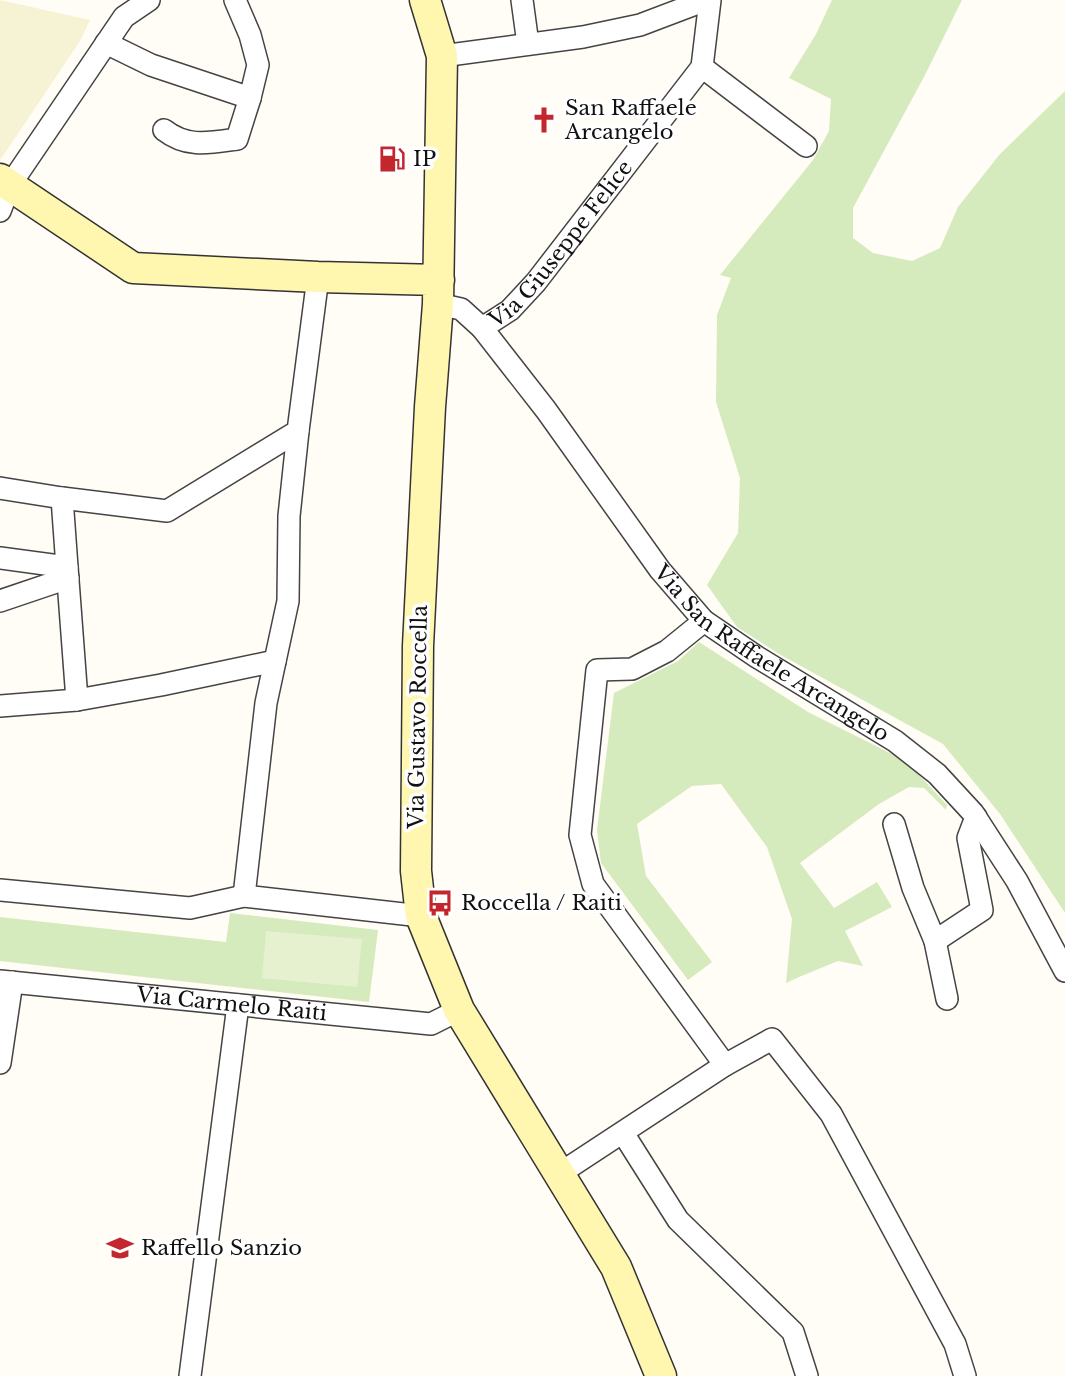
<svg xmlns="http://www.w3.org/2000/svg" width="1065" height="1376" viewBox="0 0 1065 1376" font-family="'Libre Baskerville',serif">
  <rect width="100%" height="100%" fill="#fffdf5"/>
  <path fill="#f6f3d4" d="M0 0 90 20 80 41 1 159H0Z"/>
  <path fill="#d5ebbd" d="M832 0H962L924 77 853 208V238L873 253 912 261 940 248 958 207 1000 154 1065 91V913L1000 814 943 744 779 654 737 627 707 585 738 533 740 478 716 402 717 315 731 278 720 275 813 160 829 131 831 99 789 78 816 34Z
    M699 642 808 712 906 761 947 805 946 810 924 788 909 787 879 804 800 863 834 908 877 882 892 907 845 931 863 966 838 961 799 977 786 983 792 919 767 847 721 784 692 786 637 824 646 876 712 962 688 980 601 863 597 830 614 693 678 661Z
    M230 913 378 930 369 1002 0 961V917L226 942Z"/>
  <path fill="#e6f2cf" d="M266 931 362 939 357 987 262 978Z"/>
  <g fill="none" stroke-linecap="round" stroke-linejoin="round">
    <g stroke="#444" stroke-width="24">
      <g id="street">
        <path d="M522 0 528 44"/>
        <path d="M106 43 151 65 250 98 258 65 250 35 235 0"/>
        <path d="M442 56 583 37 640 25 706 0"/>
        <path d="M702 67 806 146"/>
        <path d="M164 130C187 148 209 143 237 139L250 98"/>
        <path d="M0 211 10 185 124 17 149 0"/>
        <path id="s1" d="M438 304 461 309 482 328 510 310 536 282 702 67 710 0"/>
        <path id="s2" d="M482 328 546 410 660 570 704 621 757 657 895 741 937 774 973 813 1017 881 1065 971"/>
        <path d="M0 488 62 498 167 511 298 431 318 277"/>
        <path d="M62 498 67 567"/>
        <path d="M0 558 67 567 77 700"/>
        <path d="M0 601 68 578"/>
        <path d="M704 621 667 651 632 669 597 670 580 835 593 884 725 1065 772 1039 831 1114 955 1344 965 1376"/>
        <path d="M0 706 77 700 161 685 275 661"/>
        <path d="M894 824 913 888 935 941 947 999"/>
        <path d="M0 890 190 908 244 896 421 916"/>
        <path d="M244 896 266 703 288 601 289 516 298 431"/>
        <path d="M935 941 982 910 968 838 976 817"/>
        <path id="s3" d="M0 981 431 1024 459 1010"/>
        <path d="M0 1063 12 982"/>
        <path d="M623 1133 678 1220 793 1332 807 1376"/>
        <path d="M559 1174 725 1065"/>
        <path d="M190 1376 238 1005"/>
      </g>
    </g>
    <g stroke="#333" stroke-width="33">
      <path id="secondary" d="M425 0 442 56 438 304 430 407 418 646 416 871 421 916 459 1010 616 1267 661 1376
        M0 179 133 268 318 277 439 280"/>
    </g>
    <use href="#street" stroke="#fff" stroke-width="21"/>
    <use href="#secondary" stroke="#fff6b0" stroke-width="30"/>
  </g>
  <defs>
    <g id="church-bare" transform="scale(2.1)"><path d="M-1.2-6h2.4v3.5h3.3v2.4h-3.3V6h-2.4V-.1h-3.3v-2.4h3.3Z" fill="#c4262e" stroke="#fff" stroke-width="2.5" paint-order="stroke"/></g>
    <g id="fuel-bare" transform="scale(2.1)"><path d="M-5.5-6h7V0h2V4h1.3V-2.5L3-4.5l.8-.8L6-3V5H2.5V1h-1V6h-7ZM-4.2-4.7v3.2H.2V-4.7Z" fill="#c4262e" stroke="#fff" stroke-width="2.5" paint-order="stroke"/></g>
    <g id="bus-bare" transform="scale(2.1)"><path d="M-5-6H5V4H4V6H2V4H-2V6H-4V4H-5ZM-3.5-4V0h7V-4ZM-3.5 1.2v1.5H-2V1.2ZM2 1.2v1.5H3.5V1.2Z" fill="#c4262e" stroke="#fff" stroke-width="2.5" paint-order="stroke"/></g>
    <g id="school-bare" transform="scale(2.1)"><path d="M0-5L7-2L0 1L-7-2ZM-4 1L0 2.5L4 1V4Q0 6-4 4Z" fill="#c4262e" stroke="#fff" stroke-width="2.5" paint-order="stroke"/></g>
  </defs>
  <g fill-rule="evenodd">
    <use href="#church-bare" x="544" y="120"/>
    <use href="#fuel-bare" x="392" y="159"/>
    <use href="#bus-bare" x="440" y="903"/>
    <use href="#school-bare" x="120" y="1248"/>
  </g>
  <g text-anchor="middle" stroke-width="7" stroke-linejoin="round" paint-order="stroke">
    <g font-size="21" fill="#111" stroke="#fff" text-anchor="start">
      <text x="565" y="115">San Raffaele<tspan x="565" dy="24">Arcangelo</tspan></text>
      <text x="413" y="166">IP</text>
      <text x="461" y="910">Roccella / Raiti</text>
      <text x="141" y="1255">Raffello Sanzio</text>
    </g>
    <g font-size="21" fill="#111" stroke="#fff">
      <text dy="7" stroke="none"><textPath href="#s1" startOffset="168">Via Giuseppe Felice</textPath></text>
      <text dy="7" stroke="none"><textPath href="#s2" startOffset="441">Via San Raffaele Arcangelo</textPath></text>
      <text transform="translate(418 717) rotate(-89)" y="7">Via Gustavo Roccella</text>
      <text dy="7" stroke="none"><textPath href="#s3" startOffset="233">Via Carmelo Raiti</textPath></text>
    </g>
  </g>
</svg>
